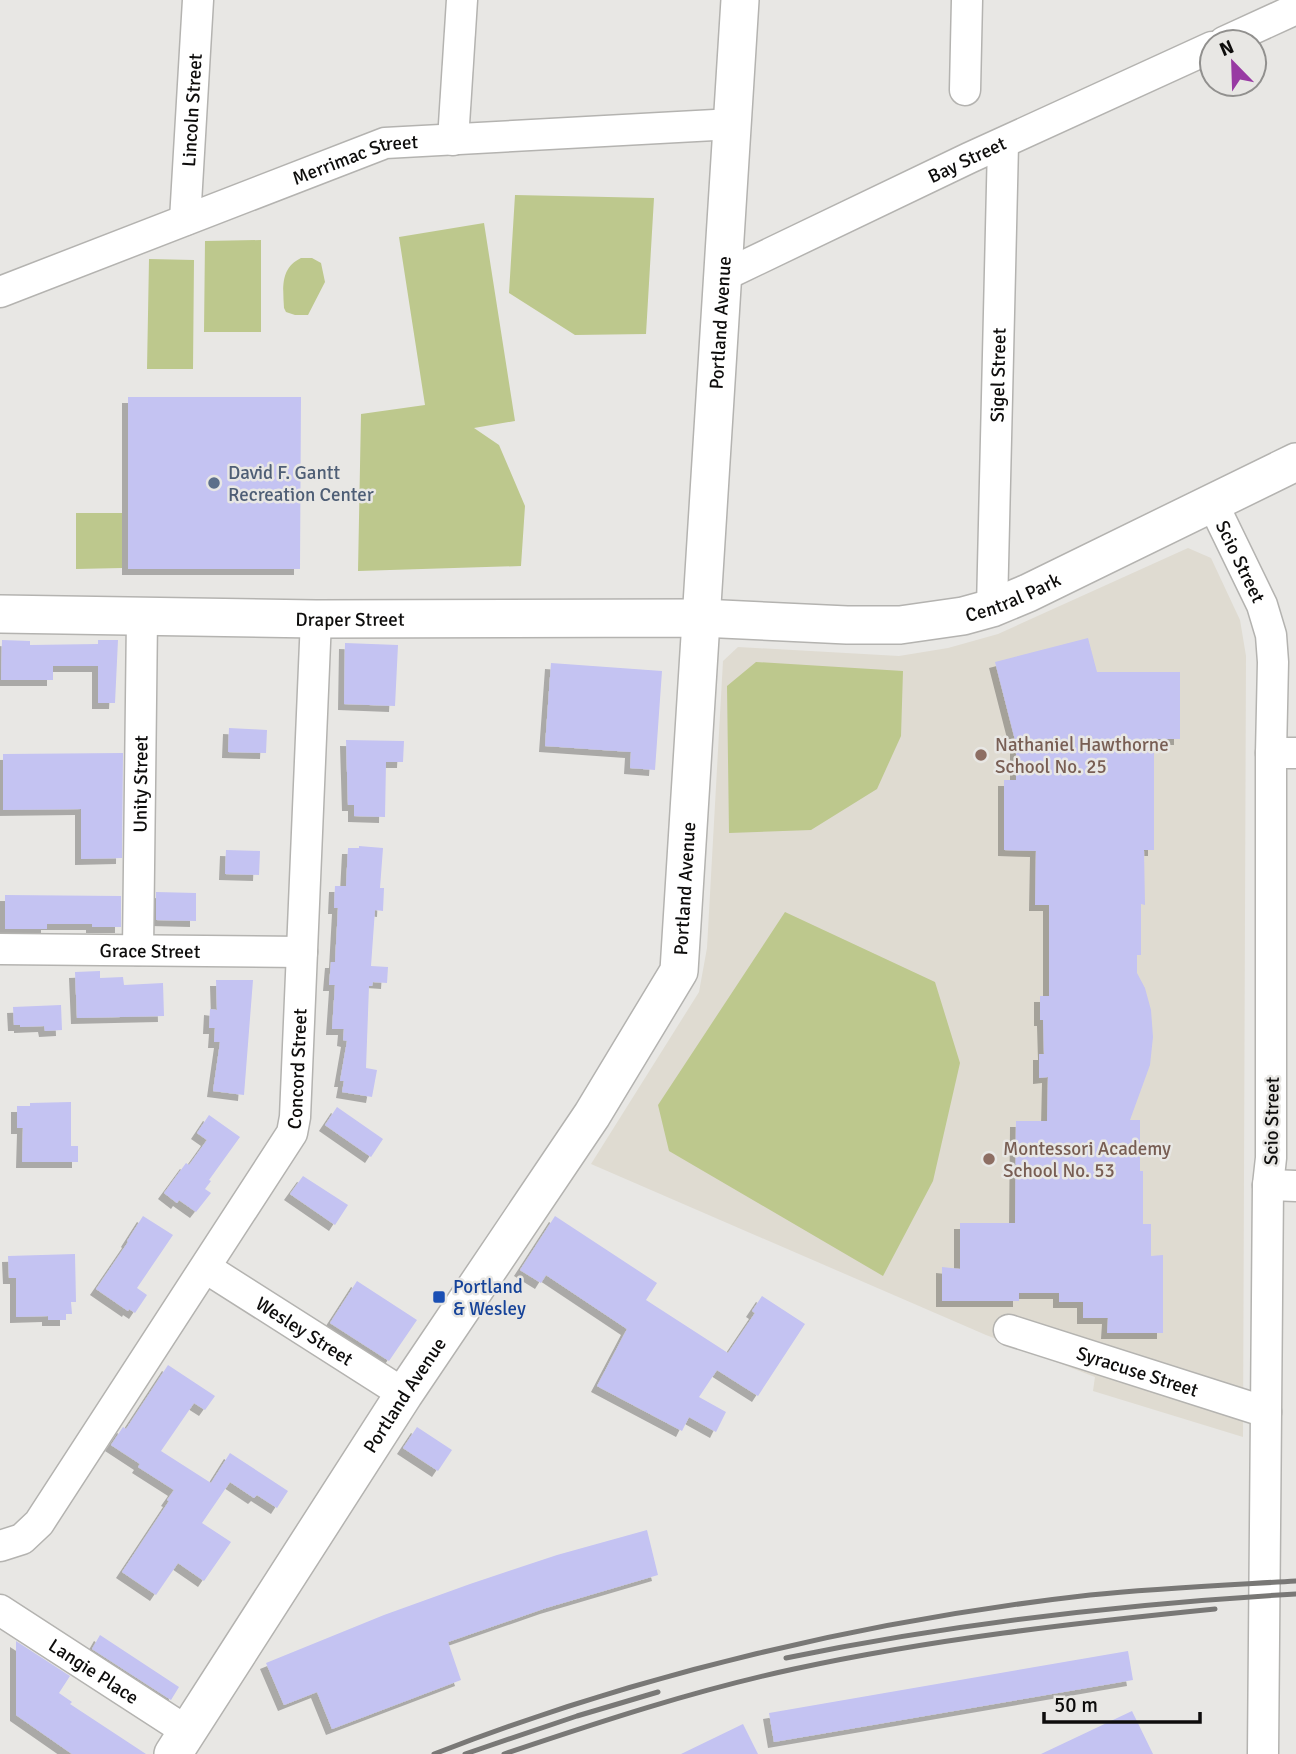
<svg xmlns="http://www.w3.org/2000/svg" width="1296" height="1754" viewBox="0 0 1296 1754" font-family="Signika,sans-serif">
  <defs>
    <filter id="shadow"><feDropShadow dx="-6" dy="6" stdDeviation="0" flood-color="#0004"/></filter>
  </defs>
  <rect width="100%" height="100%" fill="#e8e7e4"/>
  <path fill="#dfdbd1" d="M1188 548 1211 558 1240 620 1246 656 1243 1437 1093 1391 1095 1377 986 1335 591 1164 699 992 707 948 723 661 738 647 899 656 948 648 998 634Z"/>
  <path fill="#bdc88d" d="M515 195 654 198 646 334 575 335 509 293Z
    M484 223 515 421 474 428 499 445 525 506 521 566 358 571 361 414 425 405 399 237Z
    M261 240V332H204L205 241Z
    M301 258H312L321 263 325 282 308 315H295L286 312 284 308C283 288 280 268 301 258Z
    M149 259 194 260 193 369H147Z
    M76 513H122V568L76 569Z
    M756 662 903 671 901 736 877 789 811 830 729 833 727 686Z
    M785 912 935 982 960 1063 933 1181 883 1276 669 1151 658 1105Z"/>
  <path fill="#c4c3f2" filter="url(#shadow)" d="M128 397H301L300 569H128Z
    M1088 638 1097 672H1180V739H1154V850H1144L1145 905 1141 904V955H1137V973L1145 988 1151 1010 1153 1037 1150 1065 1130 1120H1140V1171H1143V1224H1151V1256L1163 1255V1333H1107L1108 1318H1083V1302H1059V1293H1019V1301H942V1267L960 1269V1223H1015L1016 1121H1047L1048 1077 1039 1078V1054H1044L1043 1020H1040V996H1049V905H1035L1036 851 1004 850V780H1016V744L995 662Z
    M2 640 30 641V645L98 644V640H118L115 703H98V666H53V680H1Z
    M345 643 398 645 395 706 344 704Z
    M551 663 662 671 655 770 630 768 631 752 545 746Z
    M229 728 267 730 266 753 228 752Z
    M346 740 404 741 403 762H386L385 817 354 816V805H348Z
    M123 753 122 858 81 859V809L3 810V754Z
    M359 846 383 848 380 888H384L383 911 375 910 371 966 388 967 387 983 373 982 372 986H369L366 1068 377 1070 372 1097 342 1092 344 1081H340L347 1041 343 1040 344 1029H332L335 985H329L331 962H335L338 908H334L335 886H346L348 848H359Z
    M226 850 260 851 259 875 225 874Z
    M156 892 196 893V921L156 920Z
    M5 895 121 896V927H92V924H47V929H5Z
    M100 971V978L123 977 124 985 163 983 164 1016 77 1018 75 972Z
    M216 980H253L244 1095 213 1091 220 1042H214L215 1028H209L210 1009 217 1010Z
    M61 1005 62 1030 45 1031 44 1026 20 1027V1025H14L13 1007Z
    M71 1102V1146H78V1162H22L23 1128H17V1106H30V1103Z
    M337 1107 383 1139 371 1157 325 1125Z
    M209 1115 240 1137 209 1180 211 1181 205 1189 211 1193 196 1212 179 1200 177 1203 164 1193 186 1163 189 1165 207 1140 197 1133Z
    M303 1176 348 1205 335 1225 290 1194Z
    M143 1216 173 1235 137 1288 147 1295 135 1313 129 1309 128 1311 96 1289 128 1242 127 1241Z
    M555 1216 657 1283 646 1300 728 1353 755 1313 752 1311 762 1296 805 1324 758 1396 717 1370 699 1397 726 1412 716 1432 689 1417 682 1431 597 1386 627 1329 546 1275 541 1283 520 1270Z
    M75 1254 76 1302H71L72 1314H66V1320H48V1316L16 1317V1278H9L8 1256Z
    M357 1281 417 1320 389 1361 330 1323Z
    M168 1365 215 1396 205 1410 194 1403 161 1451 211 1483 230 1453 288 1491 277 1508 257 1495 254 1498 230 1482 202 1523 231 1542 204 1581 178 1563 156 1595 122 1572 169 1501 167 1500 174 1490 138 1467 140 1464 111 1445 123 1427 126 1429Z
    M417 1427 452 1450 438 1471 403 1448Z
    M647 1530 658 1575 546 1608 448 1642 461 1680 332 1729 317 1692 284 1705 266 1663 384 1615 470 1584 557 1555Z
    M100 1635 179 1687 171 1700 92 1649Z
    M16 1641 70 1676 59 1693 72 1702 70 1704 146 1754H72L16 1715Z
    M1128 1651 1133 1680 774 1742 769 1713Z
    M1132 1711 1153 1754H1041Z
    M743 1724 758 1754H681Z"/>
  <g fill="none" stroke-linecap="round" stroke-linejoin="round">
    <g stroke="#b4b3b0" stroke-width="33">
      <g id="minor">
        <path d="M1224 42 1296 9"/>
        <path d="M965 90 967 0"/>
        <path d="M453 140 462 0"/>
        <path id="s1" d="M185 220 198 0"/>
        <path id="s2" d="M725 275 969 158 1212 47"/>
        <path id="s3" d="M0 292 385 143 733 124"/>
        <path id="s4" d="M1212 502 1262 605 1271 635 1273 662 1271 753V1158L1268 1185 1263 1754"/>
        <path id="s5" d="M992 608 1003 144"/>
        <path d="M1271 753H1296"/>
        <path id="s6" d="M0 949 302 952"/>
        <path id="s7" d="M138 950 142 617"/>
        <path d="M1268 1185 1296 1186"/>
        <path id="s8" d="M206 1268 404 1394"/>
        <path id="s9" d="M1009 1330 1266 1412"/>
        <path id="s10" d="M0 1546 22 1539 39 1523 292 1133 295 1117 316 619"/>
        <path id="s11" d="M0 1610 188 1732"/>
      </g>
    </g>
    <g stroke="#b4b3b0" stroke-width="40">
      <g id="major">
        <path id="s12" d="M0 614 316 619 701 618 847 625H900L963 616 992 608 1028 593 1296 462"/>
        <path id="s13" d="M173 1754 404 1394 592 1115 679 971 740 0"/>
      </g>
    </g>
    <use href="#minor" stroke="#fff" stroke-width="30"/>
    <use href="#major" stroke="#fff" stroke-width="37"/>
    <path stroke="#797876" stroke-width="5" d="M786 1658C955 1623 1125 1604 1296 1594
      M434 1754C642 1673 869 1620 1090 1595 1158 1588 1228 1585 1296 1581
      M465 1754 577 1716 658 1692
      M504 1754C599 1722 696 1690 794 1669 933 1639 1074 1623 1215 1609"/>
  </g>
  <circle fill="#5c6f8a" stroke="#e8e7e4" stroke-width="2.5" cx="214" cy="483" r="7"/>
  <g fill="#8d6e63" stroke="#e8e7e4" stroke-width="2.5">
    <circle cx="981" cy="755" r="7"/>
    <circle cx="989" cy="1159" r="7"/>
  </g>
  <rect fill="#1a4fb4" stroke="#e8e7e4" stroke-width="2.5" x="432" y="1290" width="14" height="14" rx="3.5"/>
  <g text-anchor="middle" stroke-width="5" stroke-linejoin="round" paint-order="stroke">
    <g font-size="19" fill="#0e0d0c" stroke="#e8e7e4">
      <text dy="7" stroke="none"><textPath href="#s1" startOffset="110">Lincoln Street</textPath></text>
      <text dy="7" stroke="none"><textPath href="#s2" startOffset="268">Bay Street</textPath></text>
      <text dy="7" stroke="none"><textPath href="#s3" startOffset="380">Merrimac Street</textPath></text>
      <text dy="7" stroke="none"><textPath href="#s13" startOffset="1582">Portland Avenue</textPath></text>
      <text dy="7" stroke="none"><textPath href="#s5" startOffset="233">Sigel Street</textPath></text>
      <text dy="7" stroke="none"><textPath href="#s4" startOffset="66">Scio Street</textPath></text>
      <text dy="7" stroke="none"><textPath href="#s12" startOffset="1017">Central Park</textPath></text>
      <text dy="7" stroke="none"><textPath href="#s12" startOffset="350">Draper Street</textPath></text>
      <text dy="7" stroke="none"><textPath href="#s7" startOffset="166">Unity Street</textPath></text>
      <text dy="7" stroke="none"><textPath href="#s13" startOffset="1015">Portland Avenue</textPath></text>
      <text dy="7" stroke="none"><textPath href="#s6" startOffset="150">Grace Street</textPath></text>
      <text dy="7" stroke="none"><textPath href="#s10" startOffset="576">Concord Street</textPath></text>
      <text transform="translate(1271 1121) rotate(-89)" y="7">Scio Street</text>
      <text dy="7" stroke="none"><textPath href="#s8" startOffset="117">Wesley Street</textPath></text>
      <text dy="7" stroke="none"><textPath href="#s9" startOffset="135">Syracuse Street</textPath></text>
      <text dy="7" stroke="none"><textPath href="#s13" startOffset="427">Portland Avenue</textPath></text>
      <text dy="7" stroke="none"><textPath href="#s11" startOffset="112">Langie Place</textPath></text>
    </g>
    <g font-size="19" fill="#4e5e75" stroke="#e8e7e4" text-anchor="start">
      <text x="228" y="479">David F. Gantt<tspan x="228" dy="22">Recreation Center</tspan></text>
    </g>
    <g font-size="19" fill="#785e54" stroke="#e8e7e4" text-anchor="start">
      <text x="995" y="751">Nathaniel Hawthorne<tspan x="995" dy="22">School No. 25</tspan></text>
      <text x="1003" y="1155">Montessori Academy<tspan x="1003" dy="22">School No. 53</tspan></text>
    </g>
    <g font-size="19" fill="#164399" stroke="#e8e7e4" text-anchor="start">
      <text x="453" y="1293">Portland<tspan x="453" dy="22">&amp; Wesley</tspan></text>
    </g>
  </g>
  <g transform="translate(1233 63) rotate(337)"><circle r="33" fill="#e8e7e4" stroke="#91908e" stroke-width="2"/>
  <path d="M0-5L12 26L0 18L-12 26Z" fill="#983aa3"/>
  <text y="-10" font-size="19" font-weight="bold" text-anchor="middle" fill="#0e0d0c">N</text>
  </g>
  <path d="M1044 1712v10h156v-10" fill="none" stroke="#0e0d0c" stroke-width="3.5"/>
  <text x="1054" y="1712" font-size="21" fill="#0e0d0c" stroke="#e8e7e4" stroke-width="5" paint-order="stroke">50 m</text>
</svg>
